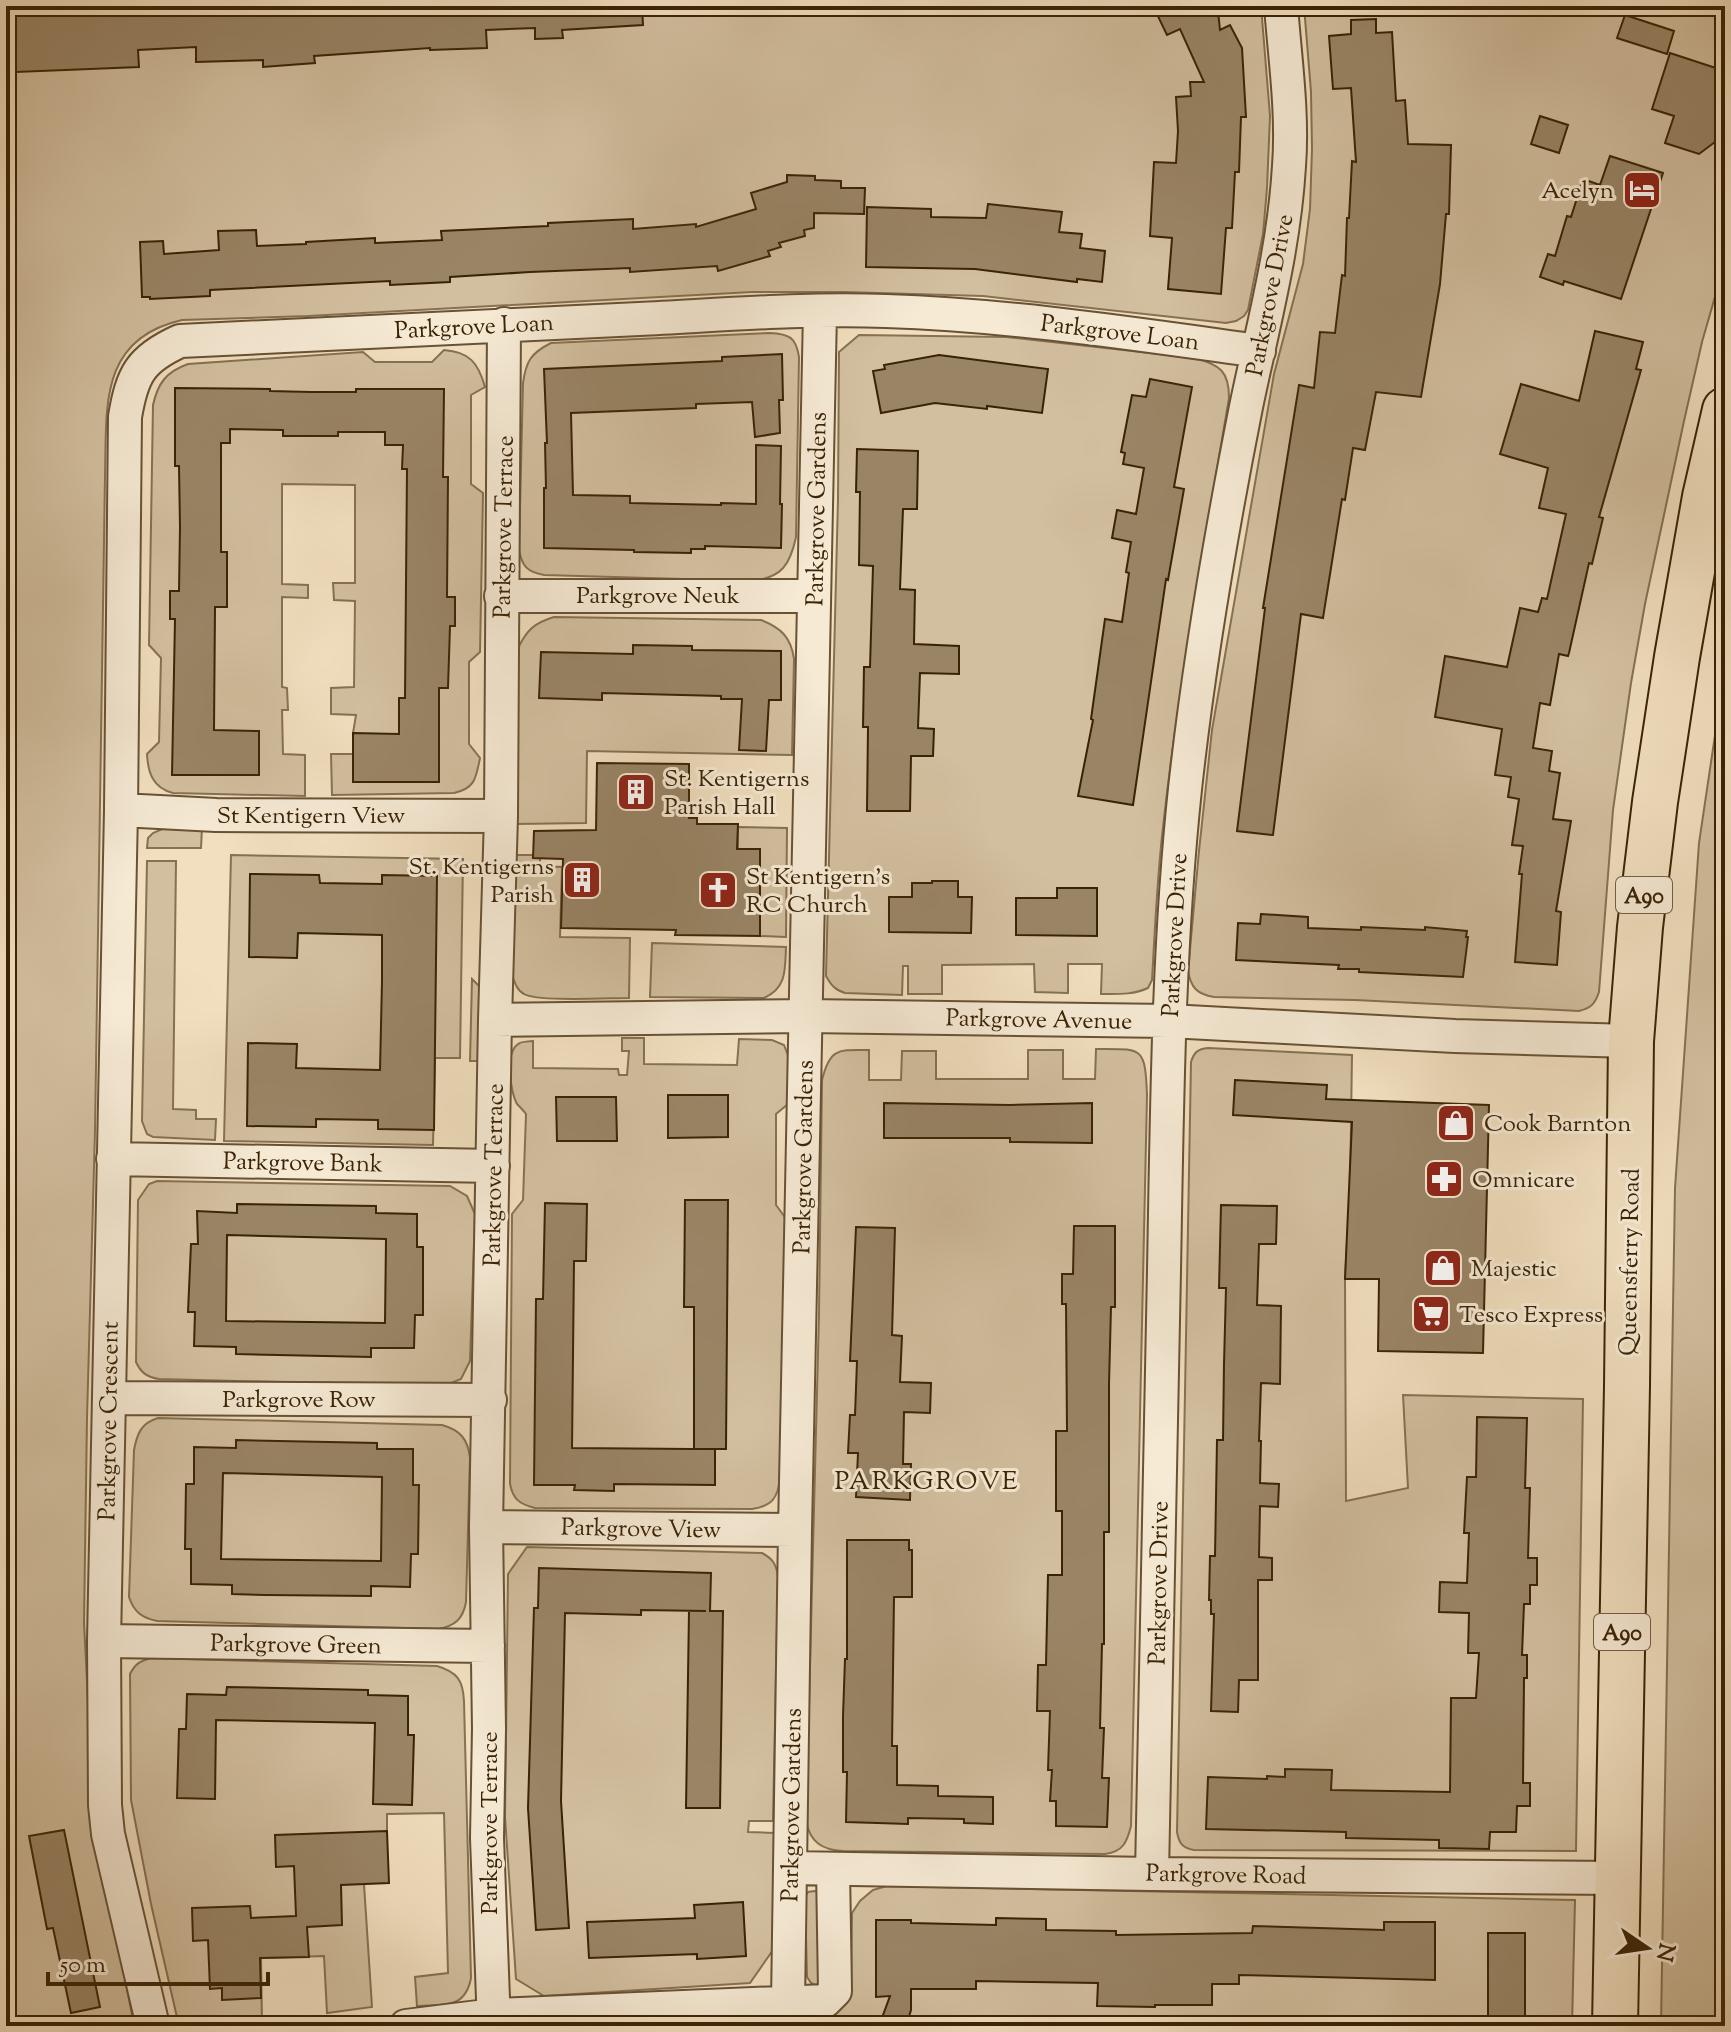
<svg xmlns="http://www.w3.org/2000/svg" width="1731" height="2032" viewBox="0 0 1731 2032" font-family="'Sorts Mill Goudy',serif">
  <rect width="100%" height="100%" fill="#f1dfbf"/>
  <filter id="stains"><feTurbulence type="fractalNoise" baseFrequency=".0025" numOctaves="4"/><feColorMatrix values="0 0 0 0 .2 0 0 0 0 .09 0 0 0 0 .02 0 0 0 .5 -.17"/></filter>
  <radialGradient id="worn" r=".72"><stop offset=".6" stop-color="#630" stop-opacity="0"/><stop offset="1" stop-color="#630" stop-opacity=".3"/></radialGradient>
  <path fill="#d2bf9f" stroke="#867152" stroke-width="2" d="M6 6H1261L1270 116 1267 188 1263 234 1248 310 1244 316 1236 321 1226 323 983 296 844 292H752L308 316 182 320C98 339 107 408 105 476L95 1131 87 1418 84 1623 94 1817 133 2020 129 2026H6Z
    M1304 6H1725V262L1702 342 1684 421 1645 604 1631 683 1613 810 1599 992C1595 1004 1591 1008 1579 1011L1355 1000 1214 997C1197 994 1191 988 1188 971L1199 851 1212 730 1274 374 1303 264 1310 209 1312 149 1311 92Z
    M770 333C789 334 796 337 799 357L796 537C790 565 782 577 753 581L544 575C527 572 522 566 519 550L523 383C526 361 531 353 551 343Z
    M859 335 1006 337 1195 358C1220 365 1229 371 1229 398 1205 541 1179 683 1163 827 1157 878 1155 929 1152 980L1148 988C1133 995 1118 994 1101 994L1102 964H1068V993L1035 992 1034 964 942 965V994H908V966H903L902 995 845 993C835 990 831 985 826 976L838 499 839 352Z
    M444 350C469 352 478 362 485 387L471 395V484L483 493 480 652 469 662V744L480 758C476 777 476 788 454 793L332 795 331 754H353V733L356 715 331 714V688L354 687 355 601 334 600 333 583H355V485L282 484V584L308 585V598L282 597V687L287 688 288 710H282L283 754 305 755V796L173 793C153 788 148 773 147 754L159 742 161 658 149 645 153 405C158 383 166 372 188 364L363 352 375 362H432Z
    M554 617 761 620C781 628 791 637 794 659L792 755 587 751 586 823 516 824 518 648C527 630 534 623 554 617Z
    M1725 668V2026H1661L1675 1188 1699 843Z
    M167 827 202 828 201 848H147L148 838 153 833Z
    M738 827 787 828 786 937 760 936V849H738Z
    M231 855 463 859 460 1058H435L433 1145 224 1141Z
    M514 855H533V858H540V866L562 867 560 937 630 938 629 998C609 998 538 1002 524 994 516 990 514 980 511 972Z
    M147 861H176L173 1109 196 1110V1119H216L215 1140 153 1137 147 1134 142 1121Z
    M652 943 786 947C785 969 787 988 764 998L650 997Z
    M472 979 482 989 481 1061H470Z
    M622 1038H644V1064L737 1065 739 1039 772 1040 784 1045 789 1058 788 1104 776 1114V1205L787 1220 780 1478C778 1498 772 1506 752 1509L535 1508C519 1504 513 1499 510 1484L512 1214 523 1200 526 1114C523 1110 520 1107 517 1104 510 1091 504 1050 520 1043 521 1042 531 1041 533 1041V1068L618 1069 619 1075H627L629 1051H622Z
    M1208 1048 1352 1055 1350 1189 1345 1279 1346 1501 1408 1488 1403 1395 1583 1399 1576 1851 1194 1850C1182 1848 1179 1843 1177 1832L1191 1062C1194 1052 1198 1049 1208 1048Z
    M1096 1049C1143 1049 1145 1046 1147 1095L1131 1826C1127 1842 1123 1852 1105 1854L843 1851C822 1850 810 1842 806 1821L819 1314 822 1080C830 1047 839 1050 869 1050V1080H901L902 1051H936V1079H1028V1050H1063V1079H1095Z
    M157 1181 450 1186 467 1196 475 1214 470 1361 461 1379 444 1386 159 1379C147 1377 141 1373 136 1362L138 1200 149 1184Z
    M158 1418 442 1425C460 1430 468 1439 470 1458L466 1602C463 1619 455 1626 438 1629L157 1621C142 1618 134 1612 129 1597L134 1450C137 1434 141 1423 158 1418Z
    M527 1547 762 1553C773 1559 776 1564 778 1576L773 1821H749L748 1832 774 1833 773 1950 750 1983 544 1996 516 1979 505 1817 508 1574Z
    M151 1658 437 1666C457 1672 463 1680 464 1701L471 1978C465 2010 443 2004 417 2006L415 1977 448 1973 444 1813 387 1814V1840L364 1884 372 2007 327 2013 324 1956 261 1958 262 2026H179L151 1904 131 1800 130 1674C135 1664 140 1661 151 1658Z
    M887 1886 1575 1900 1572 2026H680L811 2019C827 2015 844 2008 851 1992L852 1913 860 1901 873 1890Z
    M814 1891 821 1892V1983L815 1985 811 1983 807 1977 805 1897 808 1892Z"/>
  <path fill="#998566" stroke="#3a2305" stroke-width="2" fill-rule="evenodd" d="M12 6H192V11L254 6H642L643 25 562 30 563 38 535 39V28L486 30 487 48 430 50V48L314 56 315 63 263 67V60L196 62V47L138 50 139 67 16 72Z
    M1153 6H1227L1218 11 1220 30 1230 25 1242 48 1246 117H1241L1239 172H1235L1232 228H1226L1221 294 1168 289 1172 238 1150 236 1154 162 1176 163 1178 131 1176 97 1191 96 1190 82H1204L1180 29 1167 35Z
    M1625 15 1674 31 1667 54 1617 38Z
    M1376 19V33L1392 32 1396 101 1405 100 1408 144 1451 145 1449 214H1446L1440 284 1421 397 1376 392 1365 450 1353 448 1345 500 1342 499 1323 618 1301 614 1273 835 1237 831 1265 608H1263L1299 385 1314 388 1320 332 1335 333 1342 275 1345 276 1347 218H1349L1352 161 1356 162 1351 88 1333 89 1329 36 1351 34V20Z
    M1670 53 1725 71V112L1715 142 1699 154 1665 143 1674 116 1652 109Z
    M1540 116 1568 125 1559 153 1531 144Z
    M1610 156 1663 173 1621 299 1564 281 1563 285 1540 277 1548 254 1555 256 1567 216 1571 217 1583 179 1600 185Z
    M787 175 815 176V180L841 181V188H865L864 214 814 213V228L804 230 805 236 779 243 781 247 768 251 770 256 718 271 717 266 630 272V268L530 272 450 277V282L390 285V281L210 290V296L150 299V297H142L140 242 163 241 164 254 219 250 218 231 256 230 257 246 306 244V242L375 238V243L442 240 441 231 548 226V223L633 219V229L696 224V227L756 209 751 193 787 182Z
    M988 204 1062 212 1059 232 1082 234 1080 248 1105 251 1102 282 1077 279V282L975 269 866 267 867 207 931 209V217L986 218Z
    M1595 331 1643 342 1636 369 1641 370 1599 517 1603 518 1592 564 1589 563 1569 653 1568 656 1559 654 1550 705 1540 703 1533 748 1552 751 1549 771 1560 773 1553 819 1571 821 1556 911 1561 912 1557 965 1515 962 1522 874H1519L1523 846 1512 845 1519 799 1508 797 1511 777 1495 775 1502 729 1435 717 1445 656 1507 667 1520 608 1538 612 1542 598 1547 599 1566 514 1539 508 1548 468 1500 454 1521 384 1579 401Z
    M782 354 783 400H779L780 433 755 437 752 402 696 404V408L571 413 573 495 630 496V503L721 505V503L756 504V445L781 446 780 504H782L781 548 705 546V549H691V553L634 552V550L544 548V488H546L545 443H547L544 369 722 361V357Z
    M939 355 1048 369 1042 413 987 406V409L935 403 881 413 873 371 885 369 884 365Z
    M1150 379 1192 387 1174 487 1184 489 1168 580 1166 579 1133 805 1078 796 1093 720 1091 719 1105 619 1122 622 1129 573 1126 572 1131 542 1112 538 1117 510 1136 514 1144 468 1123 464 1125 453 1121 452 1132 395 1146 397Z
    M175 388 270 389V391L311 392H356V389H444L443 477H448L447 597H455V626H450L448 688H439V782H353V733L399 734V698H405L407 469H402L403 445H385V432H338V436H283V430L230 429V443H221V552H227V607H215L214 730 259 731V775H172L175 619H170V591H179L180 527 179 466H175Z
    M857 449 918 451 917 509H903L900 589 915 590 914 644 959 646V674L920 673 918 728 934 729 933 756H911L910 811H867L868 727H863L864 667H870L873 566 859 565 860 492H856Z
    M633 645 692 646V650L781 651V700H769L766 751 739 750 742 699H721V696L602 693V700L539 698 541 652 633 654Z
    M597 763 689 764V818H697V824H738L737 849H760V936L675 935 676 930 561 928 563 859 533 858 534 831 596 830Z
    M250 874 319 875 320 883 382 884V875L437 876 434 1130 378 1129V1120L316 1119V1127L247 1126 248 1043 297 1044 296 1068 380 1070 382 981V935L298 933 297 958 249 957Z
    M932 881H958V897H972L971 933 889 932V897H912V883H932Z
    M1057 888H1097V936L1016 935V898H1057Z
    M1261 914 1308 917V928L1361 930V927L1425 930V927L1467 931 1466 937H1468L1463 977 1359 972V969H1338L1339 965 1236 960 1238 923 1260 924Z
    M1235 1080 1327 1085 1326 1099 1489 1105 1483 1353 1378 1351 1379 1279H1345L1352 1122 1233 1115Z
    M668 1095H728V1137L668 1138Z
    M556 1097H616L617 1141H557Z
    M884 1103 1010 1105 1092 1103V1143L1010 1142V1138H884Z
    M685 1200H728L726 1449H694H715V1485L614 1484V1491L574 1490 575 1485H534L536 1299H543L545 1203 587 1204 586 1261H574L572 1448 694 1449V1307H684Z
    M237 1204 376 1206V1213L417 1214V1247H423V1315H415L414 1348H371V1357L236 1354V1347L194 1346 195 1312H188L191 1244H198L197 1211 237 1213ZM227 1235 386 1239 385 1323 226 1321Z
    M1221 1205 1277 1206 1276 1244H1259L1257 1305 1281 1306 1280 1384 1261 1383 1259 1441H1261L1260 1483 1279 1484 1278 1507 1260 1506 1259 1557 1272 1558V1580H1258V1680H1239L1238 1712 1211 1711 1214 1614H1211V1600H1209L1210 1556H1215L1217 1440H1223L1224 1364 1226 1288H1219Z
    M1074 1226H1115V1307H1111L1109 1384V1532H1104V1644H1102L1100 1728H1104L1102 1778H1109L1107 1827 1056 1826V1801H1050L1052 1770H1048L1050 1711H1037L1038 1665H1046L1048 1575H1062V1511H1056V1431H1067L1066 1304H1062V1274H1073Z
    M856 1227 895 1228 892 1335 902 1336 900 1382 931 1383 930 1413 904 1412 903 1464H911L910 1500 856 1497 858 1453H848L850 1415H855L857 1361H850Z
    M1477 1417 1527 1418 1525 1488H1530L1528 1558H1537V1585H1530V1604H1524L1522 1655H1527V1678H1524L1523 1783H1530V1806H1517L1516 1832H1490L1489 1849 1439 1848V1840L1346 1838V1832L1206 1829 1208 1777 1267 1779V1776L1285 1777V1769L1332 1770 1331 1790 1450 1792 1451 1698H1476L1479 1653H1468L1469 1613 1439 1612 1440 1582 1467 1583 1469 1533H1464L1467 1477H1476Z
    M236 1440 377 1443V1449H413V1485H419L418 1554H411L410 1587 371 1586V1596L265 1595 232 1594V1585L191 1584V1549H185L186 1484H194V1447L236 1448ZM223 1473 382 1477 381 1561 221 1559Z
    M847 1540H909V1550H912V1597H894L892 1746H897V1785L938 1786V1796L993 1797V1824L964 1823V1819L908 1818V1824L846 1822 847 1772H843V1716L845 1659H847Z
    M539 1568 711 1573 710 1611H723L720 1808H686L689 1611H706L641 1610V1615L565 1613 561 1801 569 1928 536 1930 528 1808 534 1608H538Z
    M227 1687 368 1690V1695L408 1696V1735H414L412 1805 373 1804 375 1723 216 1720 215 1799 177 1798 179 1729H186L187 1694 226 1695Z
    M64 1830 100 2007 71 2013 53 1928 47 1929 29 1836Z
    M387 1831 389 1883 341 1885 342 1925 307 1927 309 1957 260 1958 261 1998 222 2000V1988L210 1989 208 1940 193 1941 192 1908 250 1906 251 1918 296 1916 294 1866 276 1867 275 1835Z
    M743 1902 746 1956 697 1959V1954L589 1958 587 1922 695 1918 694 1905Z
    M996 1918 1046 1919V1930L1116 1931V1935L1252 1933 1253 1926 1384 1930V1922H1435V1980L1239 1975V1984H1212V2005H1155V2007L1097 2006 1098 1983 976 1981V1989H911V2010L906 2026H879L890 1996 876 1997V1920H911V1923L996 1925Z
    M1488 1933H1525V2021H1488Z"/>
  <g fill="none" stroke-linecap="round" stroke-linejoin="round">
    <g stroke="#685234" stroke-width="36">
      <path id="street" d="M501 596H814
        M121 810 216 815 501 816
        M495 1020 807 1016 1169 1021 1455 1036 1631 1041
        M113 1159 493 1166
        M109 1398 490 1400
        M486 1527 795 1530
        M104 1641 488 1646
        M791 1868 1152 1874 1618 1878
        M1152 1874C1156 1673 1160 1471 1164 1270 1167 1109 1168 949 1185 789 1199 661 1221 533 1246 407 1263 325 1284 250 1289 166 1293 113 1285 59 1281 6
        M788 2003 795 1530 820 311
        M153 2026 108 1834 105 1805 104 1641 121 810 125 417C132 375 140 359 180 341 333 333 486 325 639 319 721 315 804 308 886 311 1011 315 1135 334 1259 351
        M406 2026 494 2015 825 2001 835 1991 833 1869
        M494 2026 487 1838 489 1729 486 1527 495 1020 501 816 504 324"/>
    </g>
    <g stroke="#3a2305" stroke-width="48">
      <path id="primary" d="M1615 2026 1627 1386 1631 1041 1640 927 1655 802 1677 657 1705 497 1725 410"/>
    </g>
    <use href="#street" stroke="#f6ead5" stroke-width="32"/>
    <use href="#primary" stroke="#f1dfbf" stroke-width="44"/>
  </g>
  <defs>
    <g id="hotel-square" transform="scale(2)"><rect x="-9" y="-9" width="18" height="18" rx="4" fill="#8f2418" stroke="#f6ead5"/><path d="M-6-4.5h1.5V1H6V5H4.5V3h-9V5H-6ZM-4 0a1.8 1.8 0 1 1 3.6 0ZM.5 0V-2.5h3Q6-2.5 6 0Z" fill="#fff"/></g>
    <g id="building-square" transform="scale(2)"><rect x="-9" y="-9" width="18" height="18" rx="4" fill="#8f2418" stroke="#f6ead5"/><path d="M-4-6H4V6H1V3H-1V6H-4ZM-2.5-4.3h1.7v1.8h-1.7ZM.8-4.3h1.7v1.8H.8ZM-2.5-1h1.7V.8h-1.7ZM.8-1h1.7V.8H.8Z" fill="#fff"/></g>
    <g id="church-square" transform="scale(2)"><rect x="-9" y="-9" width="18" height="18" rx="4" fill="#8f2418" stroke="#f6ead5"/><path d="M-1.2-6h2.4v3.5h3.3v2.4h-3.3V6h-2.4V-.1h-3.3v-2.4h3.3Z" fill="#fff"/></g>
    <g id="shop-square" transform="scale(2)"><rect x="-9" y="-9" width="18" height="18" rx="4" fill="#8f2418" stroke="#f6ead5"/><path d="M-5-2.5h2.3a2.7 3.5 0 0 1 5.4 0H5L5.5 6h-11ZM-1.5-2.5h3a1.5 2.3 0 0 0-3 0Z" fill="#fff"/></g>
    <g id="pharmacy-square" transform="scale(2)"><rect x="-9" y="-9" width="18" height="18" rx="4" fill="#8f2418" stroke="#f6ead5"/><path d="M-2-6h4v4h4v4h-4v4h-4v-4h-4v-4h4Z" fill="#fff"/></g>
    <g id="supermarket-square" transform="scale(2)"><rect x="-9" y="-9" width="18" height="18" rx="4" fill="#8f2418" stroke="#f6ead5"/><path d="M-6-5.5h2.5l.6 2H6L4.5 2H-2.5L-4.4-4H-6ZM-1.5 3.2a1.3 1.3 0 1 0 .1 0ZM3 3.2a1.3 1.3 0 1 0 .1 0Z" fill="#fff"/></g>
  </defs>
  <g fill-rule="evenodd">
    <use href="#hotel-square" x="1642" y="190"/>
    <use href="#building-square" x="636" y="792"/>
    <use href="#building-square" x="582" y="880"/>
    <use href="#church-square" x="718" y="890"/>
    <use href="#shop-square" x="1456" y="1123"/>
    <use href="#pharmacy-square" x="1444" y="1179"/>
    <use href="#shop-square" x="1443" y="1268"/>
    <use href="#supermarket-square" x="1431" y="1314"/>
  </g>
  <g text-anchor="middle" stroke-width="6" stroke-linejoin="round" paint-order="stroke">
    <g fill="#f6ead5" stroke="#725f43" stroke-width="2">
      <rect x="1616" y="877" width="56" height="36" rx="6"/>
      <rect x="1594" y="1614" width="56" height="36" rx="6"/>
    </g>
    <g font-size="22" font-weight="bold" fill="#3a2305">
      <text x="1644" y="903">A90</text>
      <text x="1622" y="1640">A90</text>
    </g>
    <g font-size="24" fill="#3a2305" stroke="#f6ead5" text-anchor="start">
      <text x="1614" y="198" text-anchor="end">Acelyn</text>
      <text x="664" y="786">St. Kentigerns<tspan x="664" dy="28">Parish Hall</tspan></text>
      <text x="554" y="874" text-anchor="end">St. Kentigerns<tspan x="554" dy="28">Parish</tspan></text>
      <text x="746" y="884">St Kentigern’s<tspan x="746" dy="28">RC Church</tspan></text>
      <text x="1484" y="1131">Cook Barnton</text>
      <text x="1472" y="1187">Omnicare</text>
      <text x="1471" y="1276">Majestic</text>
      <text x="1459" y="1322">Tesco Express</text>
    </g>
    <g font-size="24" fill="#3a2305" stroke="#f6ead5">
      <text transform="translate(1269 295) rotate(-79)" y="8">Parkgrove Drive</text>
      <text transform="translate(474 326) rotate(-3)" y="8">Parkgrove Loan</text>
      <text transform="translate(1120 332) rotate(7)" y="8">Parkgrove Loan</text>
      <text transform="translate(816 509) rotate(-89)" y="8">Parkgrove Gardens</text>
      <text transform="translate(503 527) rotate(-89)" y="8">Parkgrove Terrace</text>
      <text x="658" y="603">Parkgrove Neuk</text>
      <text x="311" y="823">St Kentigern View</text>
      <text transform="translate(1174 935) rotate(-87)" y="8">Parkgrove Drive</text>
      <text transform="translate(1039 1019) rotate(1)" y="8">Parkgrove Avenue</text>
      <text transform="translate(803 1157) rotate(-89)" y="8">Parkgrove Gardens</text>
      <text transform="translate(303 1162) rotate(1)" y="8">Parkgrove Bank</text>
      <text transform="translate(493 1175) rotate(-89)" y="8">Parkgrove Terrace</text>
      <text transform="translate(1629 1262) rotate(-89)" y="8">Queensferry Road</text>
      <text x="299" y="1407">Parkgrove Row</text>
      <text transform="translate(108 1421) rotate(-89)" y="8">Parkgrove Crescent</text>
      <text transform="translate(641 1528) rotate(1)" y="8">Parkgrove View</text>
      <text transform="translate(1158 1583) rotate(-89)" y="8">Parkgrove Drive</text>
      <text transform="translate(296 1644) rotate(1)" y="8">Parkgrove Green</text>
      <text transform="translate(791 1805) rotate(-89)" y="8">Parkgrove Gardens</text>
      <text transform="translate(489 1823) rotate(-90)" y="8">Parkgrove Terrace</text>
      <text transform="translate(1226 1874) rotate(1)" y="8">Parkgrove Road</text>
    </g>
    <g font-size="26" letter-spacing="2" fill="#3a2305" stroke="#f6ead5">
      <text x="927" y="1489">PARKGROVE</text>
    </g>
  </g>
  <rect width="1731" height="2032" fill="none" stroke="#f1dfbf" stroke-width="32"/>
  <rect x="8" y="8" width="1715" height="2016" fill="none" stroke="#3a2305" stroke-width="4"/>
  <rect x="16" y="16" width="1699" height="2000" fill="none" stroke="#3a2305" stroke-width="2"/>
  <g transform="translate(1647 1948) rotate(103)" stroke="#f6ead5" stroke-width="6" paint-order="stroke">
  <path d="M0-6L14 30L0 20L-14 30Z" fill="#3a2305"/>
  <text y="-12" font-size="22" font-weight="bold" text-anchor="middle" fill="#3a2305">N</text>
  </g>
  <path d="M48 1972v12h220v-12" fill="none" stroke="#3a2305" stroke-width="4"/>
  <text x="60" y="1972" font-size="24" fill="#3a2305" stroke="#f6ead5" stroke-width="6" paint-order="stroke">50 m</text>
  <rect width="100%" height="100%" filter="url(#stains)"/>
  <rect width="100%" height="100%" fill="url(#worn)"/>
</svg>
